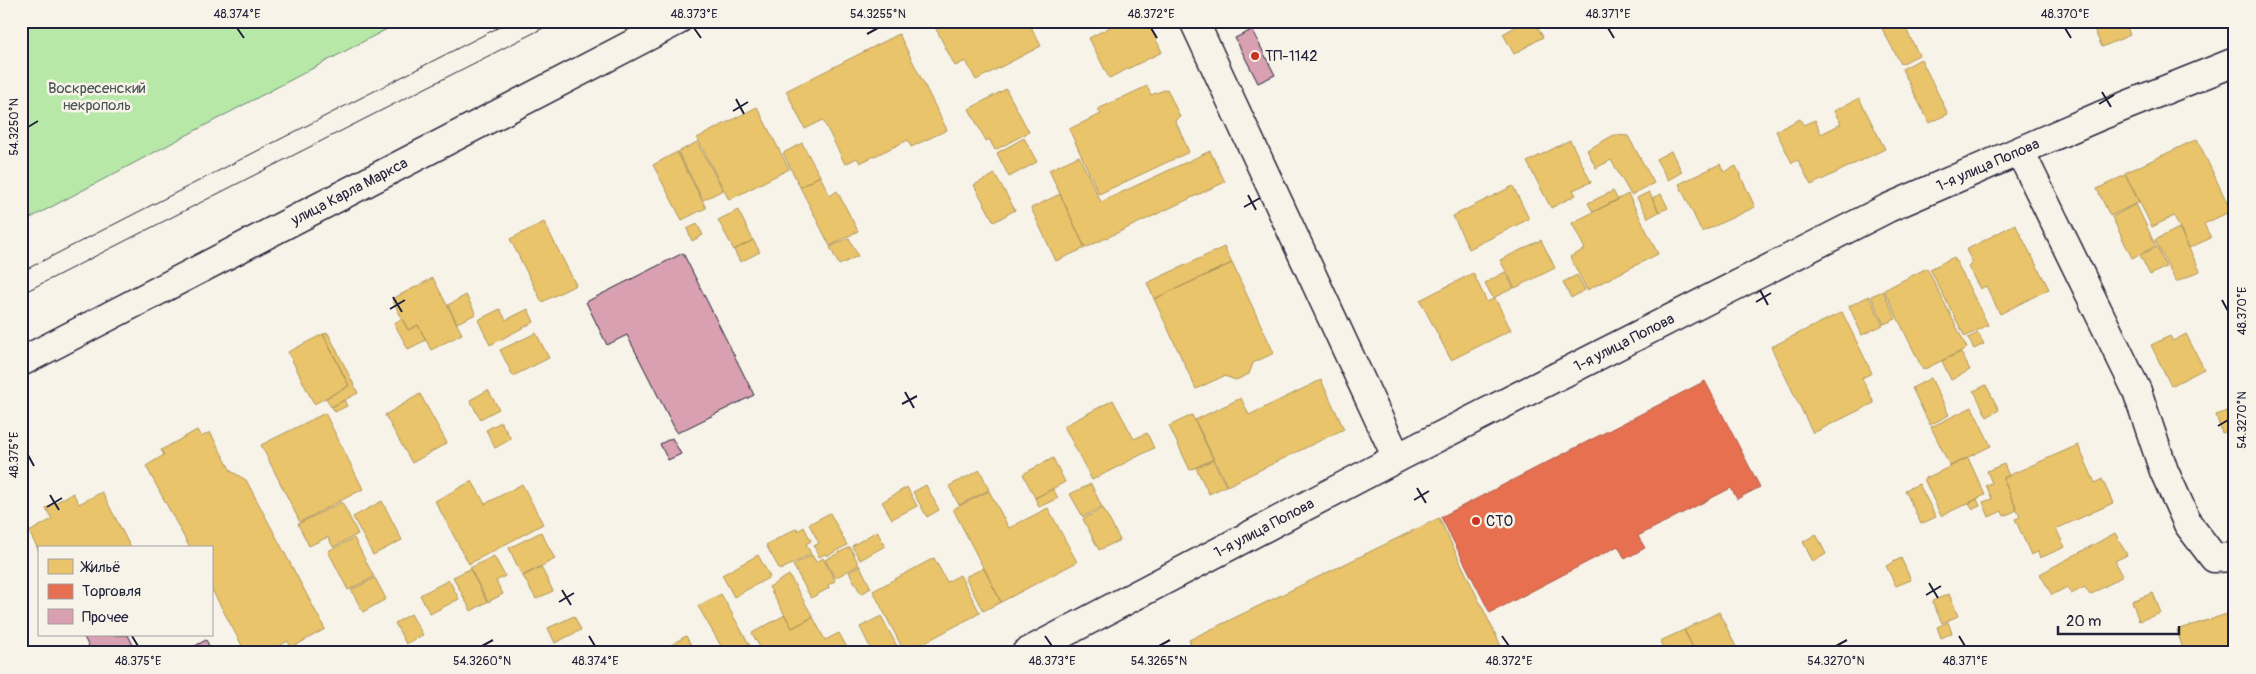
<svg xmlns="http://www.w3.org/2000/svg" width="2256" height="674" viewBox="0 0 2256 674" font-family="Pangolin,sans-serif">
  <rect width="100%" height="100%" fill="#f7f3e8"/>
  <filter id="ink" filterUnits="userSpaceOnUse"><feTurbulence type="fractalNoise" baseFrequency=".02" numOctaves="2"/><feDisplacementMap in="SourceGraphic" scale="10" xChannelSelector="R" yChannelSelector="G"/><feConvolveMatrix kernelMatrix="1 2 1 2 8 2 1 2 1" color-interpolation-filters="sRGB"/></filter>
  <g filter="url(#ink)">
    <path fill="#b7e8a8" stroke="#6c8572" d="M21 21H402L21 223Z"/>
    <path fill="#e9c46a" stroke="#ad935c" d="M932 21H1028L1041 46 976 80 966 61 955 66Z
      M1122 21H1147L1162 52 1109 78 1089 38Z
      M1525 21H1534L1543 37 1514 54 1503 34Z
      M1888 21H1902L1919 55 1901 64 1880 25Z
      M2107 21H2125L2130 35 2102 47 2093 27Z
      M899 34 947 130 911 147 908 140 860 163 857 158 845 164 823 120 805 129 786 91Z
      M1921 59 1948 114 1929 123 1902 69Z
      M1147 86 1151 95 1167 89 1180 117 1175 120 1189 152 1099 194 1069 129 1101 114 1098 109Z
      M1006 89 1029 132 995 150 989 139 986 141 969 109Z
      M1859 98 1885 149 1811 185 1798 160 1792 163 1776 131 1800 119 1803 125 1815 120 1821 134 1841 124 1834 111Z
      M757 107 789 169 729 200 697 138Z
      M1614 135 1628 136 1654 183 1631 195 1611 160 1596 168 1587 150Z
      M1024 138 1037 162 1009 177 997 153Z
      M2197 139 2231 211 2204 224 2211 238 2189 248 2174 216 2152 227 2125 173Z
      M1570 140 1591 182 1573 190 1576 195 1551 208 1527 162Z
      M697 142 723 190 703 200 678 152Z
      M802 143 820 176 800 187 783 153Z
      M1210 151 1225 182 1085 248 1049 170 1079 156 1101 202Z
      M1671 151 1682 172 1668 180 1656 159Z
      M677 152 706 208 682 220 653 165Z
      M1720 164 1724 172 1736 166 1755 207 1702 232 1679 184Z
      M995 174 1015 210 994 222 974 185Z
      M2125 175 2139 202 2110 216 2097 189Z
      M820 176 830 196 837 191 858 231 830 246 800 187Z
      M1513 186 1529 219 1469 249 1453 216Z
      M1613 191 1618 200 1593 212 1588 203Z
      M1649 192 1659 212 1648 218 1637 198Z
      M1060 194 1085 248 1056 261 1031 208Z
      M1628 194 1658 254 1587 290 1570 257 1585 249 1572 223Z
      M1661 194 1668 208 1659 212 1652 198Z
      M2136 204 2156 246 2132 258 2112 217Z
      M738 210 753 240 734 250 718 220Z
      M544 222 576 285 542 302 510 239Z
      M697 224 703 235 692 241 687 229Z
      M2015 224 2049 289 2000 314 1986 286 1980 289 1968 267 1973 263 1966 250Z
      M2179 228 2200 271 2176 282 2155 240Z
      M849 238 858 256 839 265 830 247Z
      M753 240 760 252 740 262 734 250Z
      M1541 240 1555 268 1515 288 1500 260Z
      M1224 247 1232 263 1154 299 1147 283Z
      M2157 247 2166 267 2150 275 2140 255Z
      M1954 257 1988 325 1965 337 1930 269Z
      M1232 263 1274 353 1253 363 1249 374 1236 380 1224 376 1196 389 1154 299Z
      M1927 268 1967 348 1923 370 1884 290Z
      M1505 272 1514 288 1493 298 1485 283Z
      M1473 273 1487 302 1495 298 1511 330 1451 360 1420 300Z
      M1577 275 1585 290 1571 298 1563 282Z
      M433 278 462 334 431 350 418 325 408 330 392 299Z
      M1883 291 1896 319 1884 324 1871 296Z
      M466 295 476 314 457 323 448 305Z
      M1869 296 1883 325 1862 335 1849 306Z
      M500 309 506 320 528 309 534 322 490 345 478 320Z
      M1842 312 1872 373 1862 378 1874 403 1813 433 1771 347Z
      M402 319 408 330 418 325 426 340 408 349 394 323Z
      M328 333 358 393 331 407 326 398 349 386 323 334Z
      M536 333 549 358 513 376 500 350Z
      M1978 333 1984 344 1974 349 1968 338Z
      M323 334 349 386 314 404 288 352Z
      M2186 334 2204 369 2171 386 2151 345 2170 336 2173 341Z
      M1961 352 1970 370 1951 380 1942 361Z
      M1931 378 1949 415 1930 425 1912 388Z
      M1321 380 1344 429 1227 486 1195 420 1241 398 1249 415Z
      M1986 385 1999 410 1987 417 1974 391Z
      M488 390 499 409 480 419 470 400Z
      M420 394 447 443 412 463 385 415Z
      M344 400 347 406 335 412 332 407Z
      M1113 400 1134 439 1147 433 1154 448 1092 480 1064 426Z
      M1972 407 1991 446 1950 466 1931 427Z
      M2234 408 2235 429 2222 433 2216 415Z
      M325 413 363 489 300 522 261 445Z
      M1192 415 1213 459 1190 470 1169 426Z
      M501 422 511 439 495 448 486 430Z
      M197 430 201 437 210 432 231 471 246 480 325 629 291 648 288 641 267 653H246L211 588V548H190L146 466 164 455 161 450Z
      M2078 445 2095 483 2102 479 2113 503 2056 529 2065 547 2040 558 2038 552 2031 555 2015 519 2020 517 2003 478Z
      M1053 458 1065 482 1035 498 1023 474Z
      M1968 458 1985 495 1941 516 1924 479Z
      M1213 460 1226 486 1209 494 1196 468Z
      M2004 464 2009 476 2003 478 2017 510 2004 516 2002 511 1989 517 1983 502 1992 499 1986 485 1992 483 1987 471Z
      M980 470 989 490 959 505 949 486Z
      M472 481 485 504 522 484 543 524 469 564 435 501Z
      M1091 484 1102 507 1083 517 1070 494Z
      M1919 484 1936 517 1921 524 1905 490Z
      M926 485 939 510 927 517 913 492Z
      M907 487 917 506 892 519 882 502Z
      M1053 489 1058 498 1039 507 1035 498Z
      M989 491 1009 528 1048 508 1077 562 1001 602 953 509Z
      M102 492 131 548H39V551L29 532 52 519 46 508 73 493 79 504Z
      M1977 499 1980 506 1973 509 1969 503Z
      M382 501 402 540 373 555 353 517Z
      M342 502 358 534 333 547 328 537 309 546 298 524Z
      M1103 508 1120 540 1099 550 1083 519Z
      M830 513 847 545 827 556 825 554 819 557 814 546 819 543 809 524Z
      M1439 518 1501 646 1486 653H1195L1189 640Z
      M804 527 811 541 806 544 811 554 780 570 766 545 797 528 798 531Z
      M877 531 885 546 860 560 852 546Z
      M541 532 555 559 522 576 509 548Z
      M2115 533 2127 555 2115 561 2123 576 2090 595 2085 587 2071 594 2067 587 2052 595 2040 574Z
      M1816 534 1826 554 1813 562 1803 542Z
      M354 538 374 577 348 590 328 551Z
      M850 547 859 565 835 578 825 560Z
      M758 555 770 577 734 597 722 575Z
      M812 555 816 562 823 558 835 581 828 585 829 588 811 598 793 565Z
      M494 556 505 576 496 581 503 594 488 602 470 568Z
      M934 558 947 582 960 575 980 613 905 653 873 591Z
      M1901 558 1911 580 1896 586 1886 566Z
      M860 566 871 588 861 594 849 572Z
      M541 567 553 591 536 599 523 576Z
      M984 568 1001 602 983 611 965 577Z
      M470 569 487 602 471 611 453 577Z
      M789 575 813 617 792 628 769 587Z
      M375 578 386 599 363 612 351 590Z
      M449 580 459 599 430 614 420 595Z
      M2153 593 2161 613 2139 621 2132 601Z
      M721 594 754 653H725L698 606Z
      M1949 594 1958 616 1942 623 1932 601Z
      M1719 612 1739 653H1696L1684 630Z
      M2230 613 2235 629V653H2184L2177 630Z
      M411 614 423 635 406 644 395 623Z
      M785 615 792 628 813 617 825 640 839 633 850 653H763L752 633Z
      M574 616 581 630 555 643 548 628Z
      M881 616 897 646 884 653H873L860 627Z
      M1948 622 1952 633 1941 638 1937 627Z
      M1684 630 1696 653H1665L1660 641Z
      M686 636 693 649 687 653H665L663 650Z"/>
    <path fill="#e76f51" stroke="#ac584a" d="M1705 381 1760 487 1737 499 1731 488 1638 536 1645 548 1625 559 1618 546 1490 613 1441 517Z"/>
    <path fill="#d8a0b1" stroke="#22223b" d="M1252 30 1275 75 1258 83 1235 38Z
      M683 253 754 395 677 433 627 335 607 345 586 302Z
      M672 438 681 454 668 460 660 444Z
      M83 635H128L137 653H92Z
      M206 640 213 653H182Z"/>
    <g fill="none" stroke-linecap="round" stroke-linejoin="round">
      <g stroke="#22223b" stroke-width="31">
        <g id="minor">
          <path d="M1194 21 1397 458"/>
          <path d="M2020 151 2137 391 2164 471 2188 524 2214 558 2235 557"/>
          <path id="s1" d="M1026 653 1397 458 1888 208 2100 116 2235 62"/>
        </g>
      </g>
      <g stroke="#22223b" stroke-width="31">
        <g id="secondary">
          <path id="s2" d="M21 362 677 21"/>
        </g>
      </g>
      <use href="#minor" stroke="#f7f3e8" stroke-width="28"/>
      <use href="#secondary" stroke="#f7f3e8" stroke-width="28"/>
      <path stroke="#22223b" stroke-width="1" d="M21 272 511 21
        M21 294 557 21"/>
    </g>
  </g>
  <path fill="none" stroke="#22223b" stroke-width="2" d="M237 28 244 38M694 28 701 38M1151 28 1157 38M1608 28 1614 38M2065 28 2071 38M867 34 878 28M2102 92 2111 107M736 99 744 114M2099 104 2114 95M733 111 748 102M28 127 38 121M1248 195 1256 210M1244 207 1260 198M1760 290 1768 305M393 297 402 312M2222 300 2228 311M1756 302 1771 293M390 309 405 300M905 392 914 408M902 404 917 396M2218 426 2228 420M28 455 34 466M1417 488 1426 503M50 495 59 510M1414 500 1429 491M47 507 62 498M1929 583 1938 598M562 590 571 605M1926 595 1941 586M559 602 574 593M132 636 138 646M589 636 595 646M1045 636 1052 646M1502 636 1509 646M1959 636 1965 646M482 646 493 640M1159 646 1170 640M1836 646 1847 640"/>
  <g fill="#c8321e" stroke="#f7f3e8" stroke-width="2">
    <circle cx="1255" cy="56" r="5"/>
    <circle cx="1476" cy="521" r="5"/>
  </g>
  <g text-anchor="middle" stroke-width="5" stroke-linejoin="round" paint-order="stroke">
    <g font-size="15" fill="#22223b" stroke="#f7f3e8" text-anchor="start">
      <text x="1265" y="61">ТП-1142</text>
      <text x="1486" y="526">СТО</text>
    </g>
    <g font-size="15" fill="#475456" stroke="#f7f3e8">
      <text x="97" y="93">Воскресенский<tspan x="97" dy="17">некрополь</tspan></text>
    </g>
    <g font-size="15" fill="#22223b" stroke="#f7f3e8">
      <text dy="5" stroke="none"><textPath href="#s1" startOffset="1079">1-я улица Попова</textPath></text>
      <text dy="5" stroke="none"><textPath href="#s2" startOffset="370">улица Карла Маркса</textPath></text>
      <text dy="5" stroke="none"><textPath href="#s1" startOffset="674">1-я улица Попова</textPath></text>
      <text dy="5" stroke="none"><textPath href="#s1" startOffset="269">1-я улица Попова</textPath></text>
    </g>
  </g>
  <rect width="2256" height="674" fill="none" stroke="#f7f3e8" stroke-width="55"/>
  <rect x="38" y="546" width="175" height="90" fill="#f7f3e8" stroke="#a29fa3"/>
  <rect x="48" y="559" width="25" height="15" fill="#e9c46a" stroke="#a29fa3"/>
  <text x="82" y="572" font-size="15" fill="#22223b">Жильё</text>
  <rect x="48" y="584" width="25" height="15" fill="#e76f51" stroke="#a29fa3"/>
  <text x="82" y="596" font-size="15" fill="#22223b">Торговля</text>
  <rect x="48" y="609" width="25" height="15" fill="#d8a0b1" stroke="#a29fa3"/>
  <text x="82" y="622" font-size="15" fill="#22223b">Прочее</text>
  <path d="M2058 626v8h121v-8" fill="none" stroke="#22223b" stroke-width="2.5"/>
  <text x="2066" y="626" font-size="15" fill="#22223b" stroke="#f7f3e8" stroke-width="4" paint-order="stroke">20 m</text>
  <rect x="28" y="28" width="2200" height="618" fill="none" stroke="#22223b" stroke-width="2"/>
  <g font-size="12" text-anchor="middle" fill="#22223b">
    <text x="237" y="18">48.374°E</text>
    <text x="694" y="18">48.373°E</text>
    <text x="878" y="18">54.3255°N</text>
    <text x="1151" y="18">48.372°E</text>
    <text x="1608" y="18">48.371°E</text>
    <text x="2065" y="18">48.370°E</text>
    <text transform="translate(14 127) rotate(-90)" y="4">54.3250°N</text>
    <text transform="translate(2242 311) rotate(-90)" y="4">48.370°E</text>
    <text transform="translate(2242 420) rotate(-90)" y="4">54.3270°N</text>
    <text transform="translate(14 455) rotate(-90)" y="4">48.375°E</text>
    <text x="138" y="665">48.375°E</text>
    <text x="482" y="665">54.3260°N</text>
    <text x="595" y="665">48.374°E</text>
    <text x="1052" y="665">48.373°E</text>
    <text x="1159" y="665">54.3265°N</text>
    <text x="1509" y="665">48.372°E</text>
    <text x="1836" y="665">54.3270°N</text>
    <text x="1965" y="665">48.371°E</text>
  </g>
</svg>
